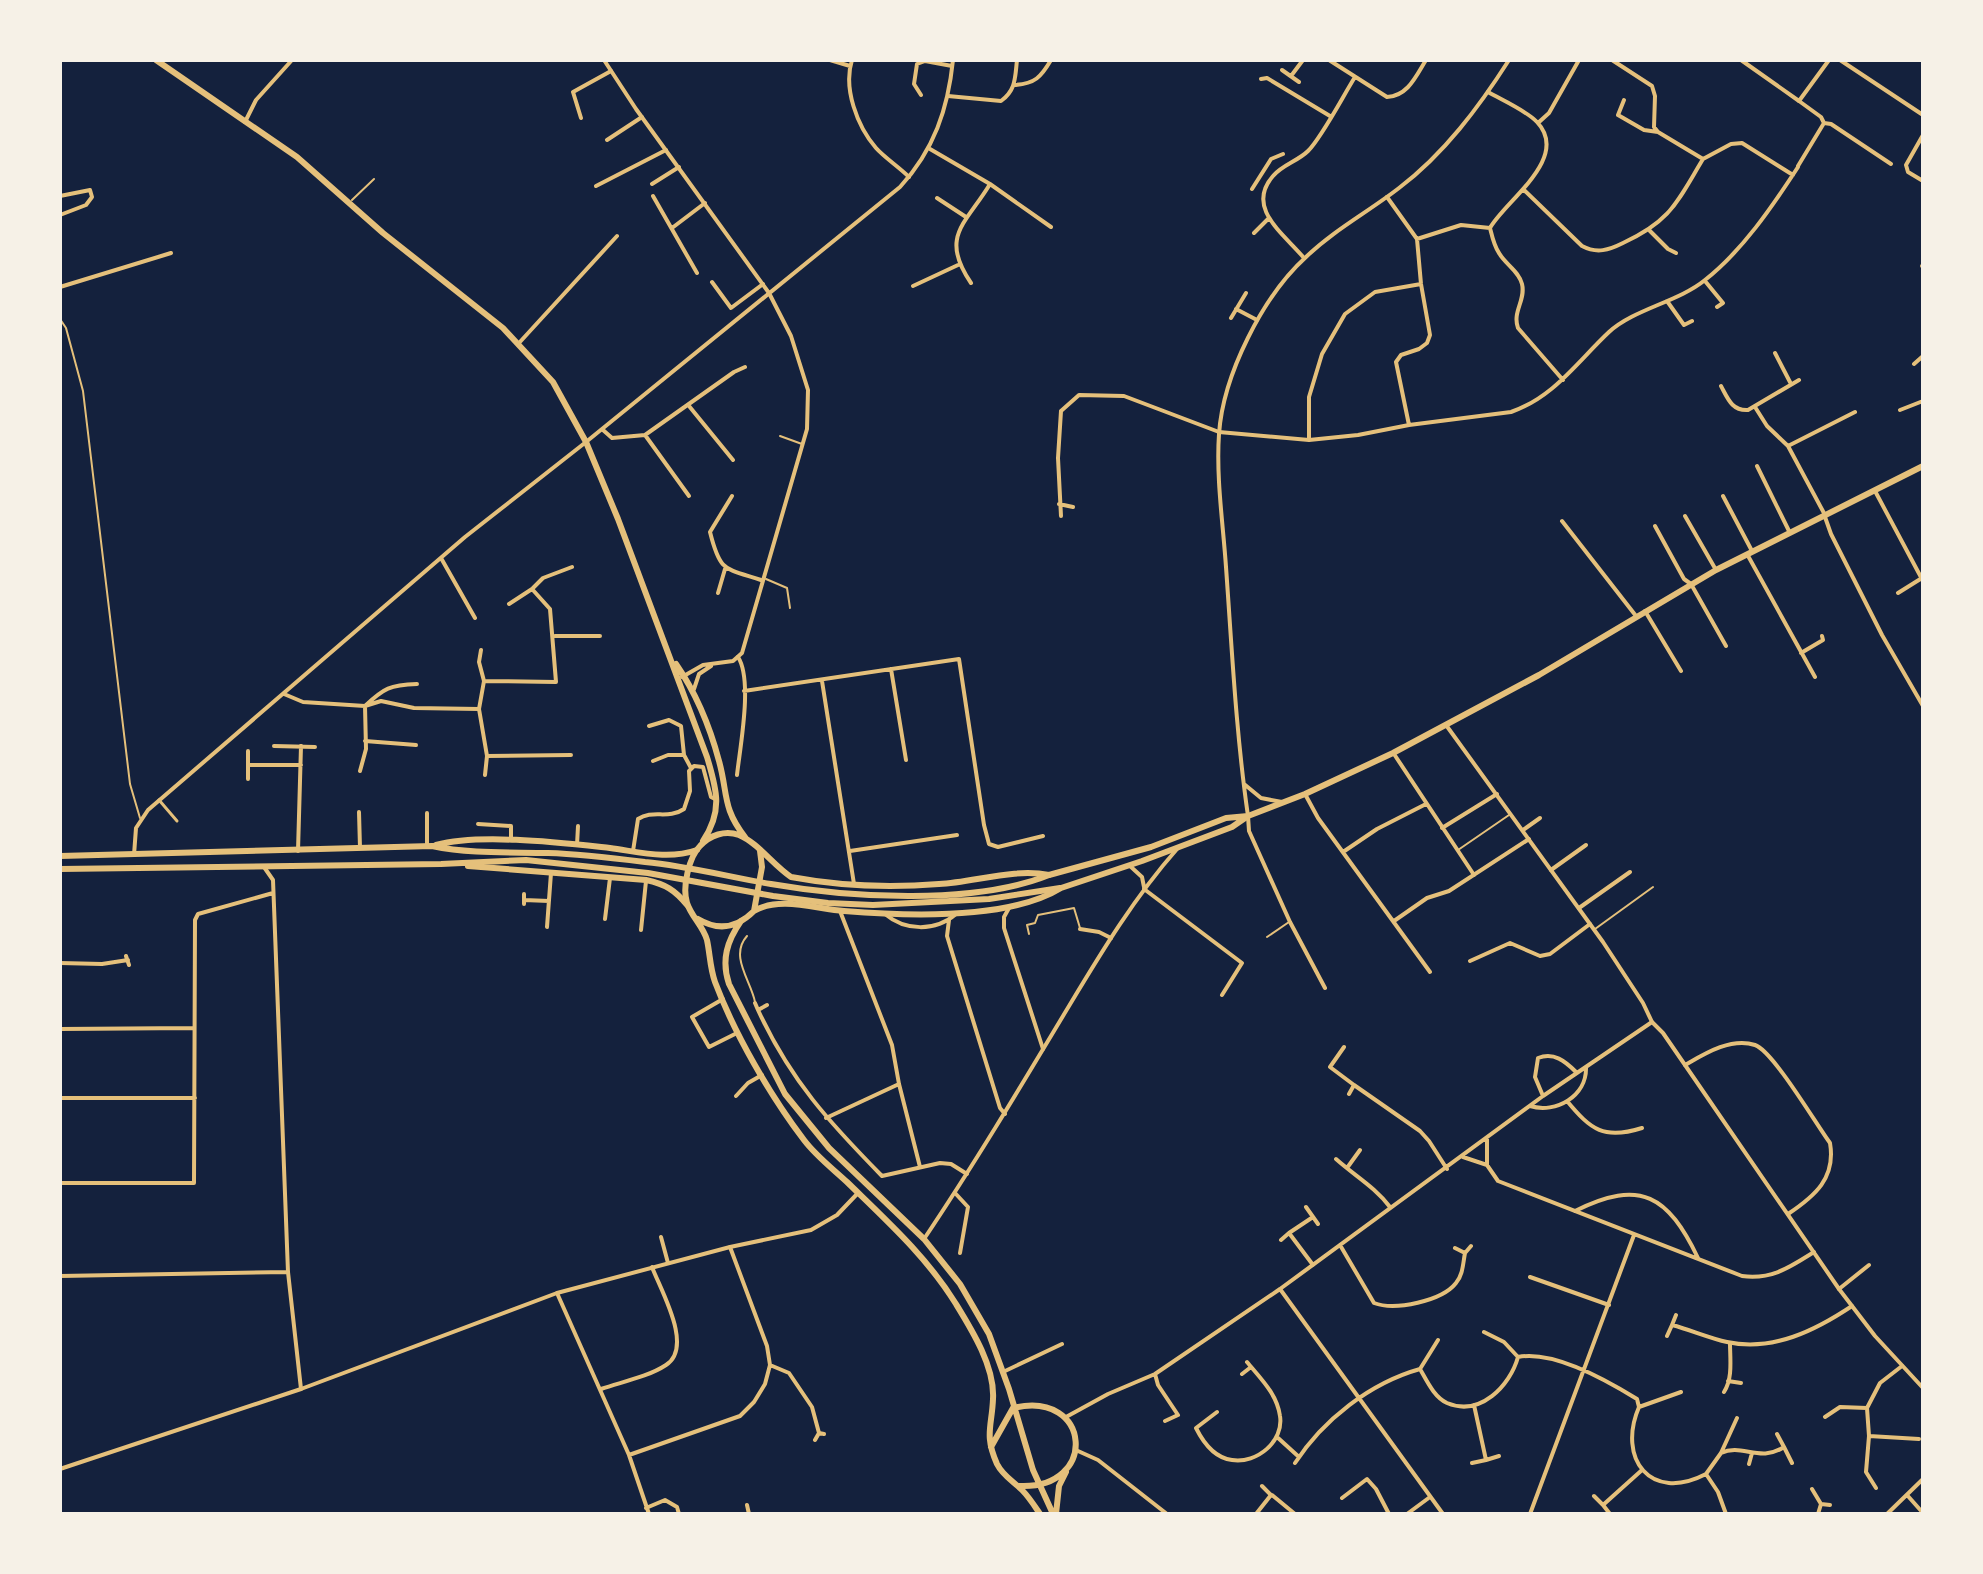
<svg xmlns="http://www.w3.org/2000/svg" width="1983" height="1574" viewBox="0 0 1983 1574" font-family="'Varela Round',sans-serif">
  <rect width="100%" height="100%" fill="#14213d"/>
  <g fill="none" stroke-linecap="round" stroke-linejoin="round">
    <path stroke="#e5c07b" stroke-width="2" d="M352 200 374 179
      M60 319 66 328 83 391 130 784 140 818
      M780 436 802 444
      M766 579 787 588 790 608
      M1458 850 1509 815
      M1595 929 1653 887
      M1029 934 1027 925 1035 923 1038 915 1074 908 1080 928
      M747 936C729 956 751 981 755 1002
      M1267 937 1289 922"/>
    <path stroke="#e5c07b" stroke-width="3" d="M159 800 177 821"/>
    <path stroke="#e5c07b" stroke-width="4" d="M830 60 850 66
      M852 60C843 88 857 126 876 148 885 158 899 167 909 177
      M1329 60 1387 97C1408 96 1416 76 1426 60
      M1612 60 1652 86 1655 96 1654 127 1658 132 1703 159 1731 144 1742 143 1793 175
      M1282 70 1299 82
      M1291 76 1303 60
      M1261 79 1267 78 1330 116
      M1014 85C1035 84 1041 77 1051 60
      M1488 92C1502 100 1527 111 1537 122 1571 158 1505 201 1490 228 1492 236 1494 246 1499 253 1505 264 1519 271 1522 284 1526 300 1512 312 1518 328L1563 380
      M921 95 914 84 917 64 925 61 952 66
      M948 96 1001 101C1016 90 1015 78 1017 60
      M1624 100 1618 115 1644 130 1658 132
      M1799 101 1821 117 1824 123 1831 124 1891 164
      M581 118 573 92 611 71
      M245 122 256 100 292 60
      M1538 123 1549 113 1579 60
      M607 140 642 117
      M930 149 990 184C966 224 939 236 971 283
      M1798 166 1824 123
      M652 184 679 167
      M990 184 1051 227
      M596 186 666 150
      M1252 189 1271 159 1283 154
      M1524 190 1582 246C1597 254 1609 250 1623 243 1671 221 1677 202 1703 159
      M60 196 90 190 92 197 86 205 60 215
      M653 196 697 273
      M1387 197 1417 239 1421 284 1430 335 1427 343 1419 349 1401 355 1396 362 1409 425
      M937 198 966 217
      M672 228 705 203
      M1650 231 1668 249 1676 253
      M1254 233 1268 219
      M1417 239 1461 225 1490 228
      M1304 258C1284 234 1245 208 1273 176 1282 165 1298 161 1308 151 1322 137 1343 96 1355 77
      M1922 266H1923
      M1705 281 1723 303 1717 307
      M712 282 731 308 763 284
      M913 286 958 265
      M60 287 171 253
      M1667 301 1684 325 1692 321
      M1236 309 1257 320
      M1231 318 1246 293
      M519 343 617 236
      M1775 353 1791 384
      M1914 364 1923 356
      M1721 386C1728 399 1732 411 1748 410L1799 380
      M689 406 733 460
      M1755 407 1767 426 1788 446 1825 515
      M1900 410 1923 401
      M603 430 612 438 645 435 734 372 745 367
      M645 435 689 496
      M1309 440V397L1322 354 1345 314 1375 292 1421 284
      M1788 446 1855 412
      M1757 466 1790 533
      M1875 491 1923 581
      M732 496 710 532C720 572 724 568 761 580
      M1723 496 1752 551
      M1059 504 1073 507
      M1061 516 1058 458 1061 411 1079 395 1124 396 1219 432 1309 440 1358 435 1409 425 1511 412C1554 397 1577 362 1609 332 1634 309 1678 302 1705 280 1742 251 1772 207 1798 167
      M1685 516 1716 570
      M1562 521 1636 616
      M1655 526 1684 579 1691 584 1726 646
      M1747 554 1815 677
      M441 558 475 618
      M533 588 543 578 572 567
      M718 593 725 569
      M1898 593 1922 578
      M1645 611 1681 671
      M555 636H600
      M481 650 479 662 484 681
      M1801 653 1823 640 1822 636
      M891 669 906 760
      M822 681 854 884
      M744 691 959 659 984 825 989 844 998 847 1043 836
      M284 694 303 702 365 706C384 688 390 685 417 684
      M479 709 487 756 571 755
      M649 726 669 720 681 726 684 755 691 768
      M365 741 416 745
      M274 746 315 747
      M1394 754 1474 875
      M653 761 668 755H684
      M248 765H301
      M360 771 366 749 365 706 381 701 414 708 479 709 484 681 556 682 550 609 532 589 509 604
      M485 775 487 756
      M737 775C740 747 753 680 738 657
      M248 779V751
      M1305 794 1318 818 1430 972
      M359 812 360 848
      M427 813V846
      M1248 816 1249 831 1290 922 1325 988
      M478 824 511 826V839
      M1442 828 1497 794
      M1523 830 1540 818
      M577 845 578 826
      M298 851 301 746
      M633 851 638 819C653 809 668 820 684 809L690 791 689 771 694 766 703 767 711 797 715 799
      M850 851 957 835
      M1343 852 1377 829 1426 804
      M134 855 136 828 148 810 465 537 586 442
      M264 867 273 880 288 1272 301 1389
      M1551 870 1586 845
      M1144 889 1242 963 1222 995
      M524 900 549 901
      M524 904V894
      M1009 908 1004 917V928L1043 1049
      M1579 908 1630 872
      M840 911 892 1045 899 1084 920 1167
      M885 914C905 931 935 932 956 914
      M605 919 610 878
      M949 920 947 936 1000 1108 1005 1114
      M1394 921 1427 898 1449 891 1529 839
      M547 927 551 873
      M1080 929 1099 932 1111 938
      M641 930 646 881
      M126 956 129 965
      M1470 961 1510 943 1540 956 1550 954 1590 924
      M60 963 102 964 128 960
      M723 999 692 1017 709 1047 737 1033
      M755 1003 758 1010 767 1005
      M758 1010C791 1081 829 1122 882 1176L940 1163 951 1164 967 1174
      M60 1029 193 1028
      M1344 1047 1330 1067 1354 1085 1349 1094
      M1685 1065C1704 1054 1731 1037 1755 1045 1773 1051 1816 1124 1830 1143 1836 1178 1815 1196 1788 1214
      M1354 1085 1420 1131 1429 1141 1447 1169
      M736 1096 748 1083 762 1075
      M1543 1096 1535 1077 1538 1058C1554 1052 1565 1061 1576 1072
      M60 1098H195
      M1567 1101C1591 1130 1604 1140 1642 1128
      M1530 1106C1556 1114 1587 1096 1586 1067
      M826 1118 899 1084
      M1463 1157 1487 1165 1498 1181 1742 1276C1772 1280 1790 1267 1814 1252
      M1336 1159C1355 1176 1375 1187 1390 1207
      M1487 1165V1139
      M1347 1168 1360 1150
      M60 1183H194L195 920 198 914 273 893
      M955 1193 968 1207 960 1253
      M1306 1207 1318 1224
      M1575 1211C1641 1178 1668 1196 1698 1258
      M661 1237 668 1263
      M1281 1240 1289 1233
      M1340 1245 1374 1303C1395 1311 1442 1301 1456 1283 1463 1275 1463 1263 1465 1253L1455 1248
      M1465 1253 1471 1246
      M1313 1265 1289 1233 1313 1217
      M60 1276 288 1272
      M1530 1277 1609 1305
      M1280 1289 1443 1514
      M1839 1289 1869 1265
      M557 1293 629 1455 649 1514
      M1672 1325 1676 1315
      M1484 1332 1504 1342 1518 1357
      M1667 1336 1672 1325C1691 1330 1709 1338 1727 1342 1773 1352 1816 1330 1852 1306
      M770 1365 789 1373 812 1407 819 1433
      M1420 1369 1438 1340
      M1003 1372 1062 1344
      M1155 1374 1158 1385 1178 1415 1165 1421
      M1242 1374 1251 1367
      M1728 1381 1741 1383
      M601 1389C621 1382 648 1377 666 1365 694 1347 661 1291 652 1267
      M1724 1392C1733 1378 1730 1359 1730 1343
      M1639 1407 1681 1392
      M1217 1412 1196 1428C1203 1442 1215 1458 1232 1460 1257 1464 1284 1441 1280 1416 1277 1394 1261 1379 1247 1362
      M1066 1417 1108 1394 1155 1374 1280 1289 1543 1096 1652 1022
      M1825 1417 1840 1407 1867 1408
      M1869 1436 1919 1439
      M1277 1437 1299 1457
      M815 1440 819 1433 824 1434
      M1784 1447 1792 1463
      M1721 1453C1742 1443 1760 1463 1784 1447L1777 1434
      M629 1455 740 1416 754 1402 765 1384 770 1365 767 1346 730 1247
      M1486 1460 1499 1456
      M1295 1463C1323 1420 1370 1383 1420 1369 1427 1381 1434 1397 1447 1403 1480 1417 1510 1386 1518 1357 1553 1350 1608 1381 1637 1399L1639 1407C1617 1458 1650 1503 1706 1474L1718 1492 1726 1514
      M1472 1463 1486 1460 1474 1405
      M1749 1464 1752 1453
      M1706 1474 1721 1453 1737 1418
      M1876 1488 1866 1472 1869 1436 1867 1408 1880 1383 1902 1366
      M1812 1489 1821 1504 1818 1514
      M1272 1495 1295 1514
      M1907 1495 1923 1513
      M1594 1496 1603 1505 1642 1470
      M1342 1498 1367 1479 1376 1489 1389 1514
      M1821 1504 1830 1505
      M747 1505 749 1514
      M1603 1505 1610 1514
      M646 1508 665 1500 677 1507 679 1514
      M1256 1514 1271 1495 1262 1486
      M1407 1514 1430 1497
      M1530 1514 1634 1235
      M1887 1514 1923 1479"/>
    <path stroke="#e5c07b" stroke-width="4" d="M604 60 636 109 769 293 791 336 808 390 807 429 742 653 733 661 703 665 682 677
      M1741 60 1799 101 1829 60
      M1840 60 1923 115
      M1923 135 1906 165 1908 172 1923 181
      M586 442 900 187C934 150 948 109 953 60
      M1825 517 1831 534 1882 635 1923 706
      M694 689 699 674 711 666
      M1446 725 1603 942 1643 1003 1652 1022 1663 1033 1839 1289 1875 1336 1923 1388
      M1244 784 1261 798 1282 802
      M1248 816C1236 733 1232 650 1226 567 1223 523 1216 478 1219 434 1223 375 1263 296 1306 257 1334 230 1368 212 1399 188 1444 154 1479 107 1509 60
      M1130 866 1142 877 1144 887
      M924 1239C973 1166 1018 1091 1063 1016 1098 958 1132 900 1177 849
      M1078 1451 1098 1460 1167 1514
      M60 1469 301 1389 557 1293 730 1247 811 1230 837 1215 858 1193"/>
    <path stroke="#e5c07b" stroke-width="6" d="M436 845C480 833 563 843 610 848 640 852 668 860 697 850
      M60 856 432 846C470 854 510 852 548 853 580 854 613 858 645 862 688 866 729 877 771 884 851 898 974 905 1049 875
      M468 866 646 880C665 884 675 890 687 905
      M60 869 441 864 526 860 648 873 773 896 828 903 873 905 989 899 1060 888"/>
    <path stroke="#e5c07b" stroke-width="6" d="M156 60 297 157 383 233 503 328 553 382 586 442 618 519 707 757C717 790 723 811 703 841
      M676 664C696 693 710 727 719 761 728 793 722 808 745 837
      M754 911C780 896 816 909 844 911 905 916 1009 920 1061 888L1142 861 1232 827 1248 816 1305 794 1393 753 1539 675 1716 570 1923 466
      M698 919C718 931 737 928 754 911L762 867 760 851
      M741 921C727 941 721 960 729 984L785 1094 829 1148 924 1239 960 1284 989 1334 1009 1389 1033 1470 1053 1514
      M991 1447 1013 1408C1092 1389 1099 1490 1019 1486
      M1040 1514C1034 1505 1029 1497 1022 1490 1013 1481 1003 1476 997 1464 984 1435 992 1426 993 1399 995 1367 972 1330 956 1304 927 1257 887 1221 847 1182 833 1169 816 1156 804 1140 770 1095 735 1035 715 982 710 968 710 954 707 940 703 926 691 916 687 903 682 887 689 857 700 846 710 835 725 830 739 835 758 843 773 865 791 877 839 886 889 888 939 884 975 882 1014 868 1049 875L1151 847 1226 818 1248 816
      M1056 1514 1059 1486 1066 1472"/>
  </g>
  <rect width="1983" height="1574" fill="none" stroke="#f6f1e7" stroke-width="124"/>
</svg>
